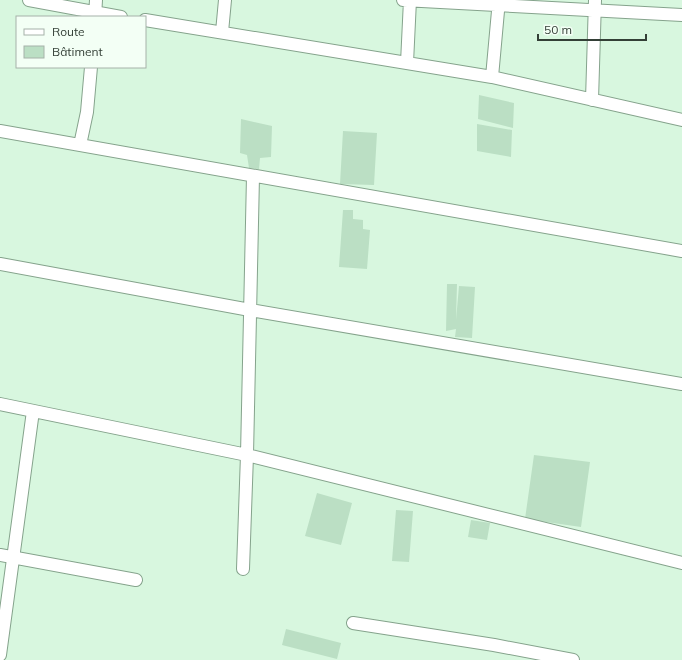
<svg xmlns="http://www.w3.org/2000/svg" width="682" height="660" viewBox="0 0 682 660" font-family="Mulish,sans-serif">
  <rect width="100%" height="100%" fill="#d8f7df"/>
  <path fill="#bbdfc4" d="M479 95 514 103 513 128 478 119Z
    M241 119 272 126 271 157 260 158 259 169 249 168 247 155 240 153Z
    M477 124 512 130 511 157 477 151Z
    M343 131 377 133 374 185 340 184Z
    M343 210H353V219L363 220V229L370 230 367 269 339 267Z
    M447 284H457L456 320 459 286 475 287 472 338 455 337 456 329 446 331Z
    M534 455 590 462 581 527 525 519Z
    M317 493 352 503 341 545 305 536Z
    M396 510 413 511 409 562 392 561Z
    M471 520 490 523 487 540 468 537Z
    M286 629 341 643 337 659 282 645Z"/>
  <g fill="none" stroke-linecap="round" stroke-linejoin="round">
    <g stroke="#85a38c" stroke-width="14">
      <path id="street" d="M29 0 121 17
        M403 0 682 15
        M95 17 96 0
        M145 20 492 77 682 120
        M222 32 225 0
        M407 63 410 0
        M492 77 499 0
        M592 100 595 0
        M0 131 682 251
        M80 145 87 112 91 67
        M0 264 250 310 682 384
        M0 404 247 455 682 563
        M0 555 136 580
        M243 569 247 455 253 176
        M353 623 494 645 573 660
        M0 655 33 411"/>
    </g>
    <use href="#street" stroke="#fff" stroke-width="12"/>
  </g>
  <rect x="16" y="16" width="130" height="52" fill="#f3fff5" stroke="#a6b2a9"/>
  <rect x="24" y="29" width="20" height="6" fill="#ffffff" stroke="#a6b2a9"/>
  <text x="52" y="36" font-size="12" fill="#333f36">Route</text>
  <rect x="24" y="46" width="20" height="12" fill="#bbdfc4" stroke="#a6b2a9"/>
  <text x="52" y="56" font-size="12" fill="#333f36">Bâtiment</text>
  <path d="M538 34v6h108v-6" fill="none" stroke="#333f36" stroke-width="2"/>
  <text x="544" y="34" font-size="12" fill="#333f36" stroke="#f3fff5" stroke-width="3" paint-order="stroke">50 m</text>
</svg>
